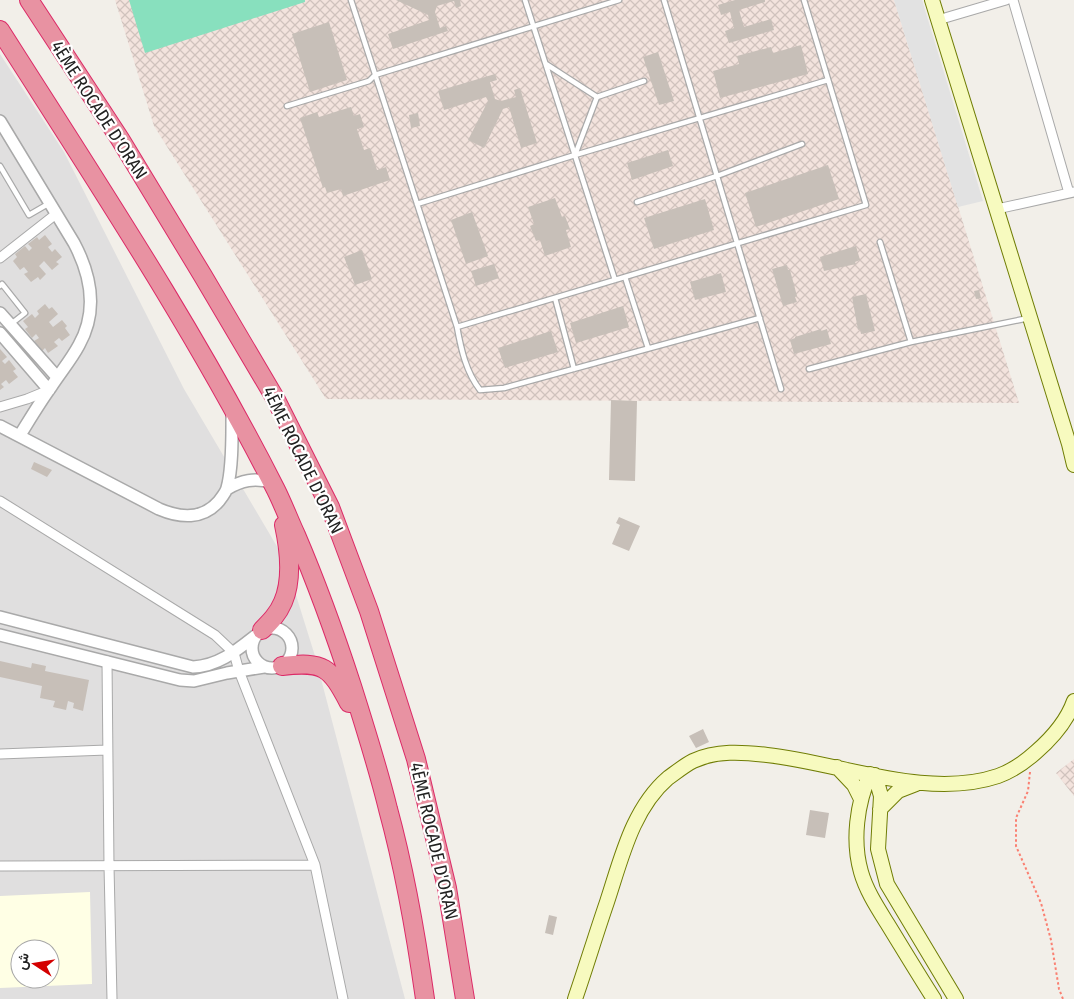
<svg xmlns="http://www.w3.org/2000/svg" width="1074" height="999" viewBox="0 0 1074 999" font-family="'Fira Sans Condensed',Vazirmatn,sans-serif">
  <defs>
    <pattern id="military-cross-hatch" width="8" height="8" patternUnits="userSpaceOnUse" patternTransform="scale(1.25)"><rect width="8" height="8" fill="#f3e3dd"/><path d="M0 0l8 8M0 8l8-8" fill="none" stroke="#d0c2bd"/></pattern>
  </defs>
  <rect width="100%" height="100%" fill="#f2efe9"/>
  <path fill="#e0dfdf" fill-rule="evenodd" d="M0 54 64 152 184 389 285 560 315 656 405 999H0ZM20 949H50V979H20Z"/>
  <path fill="#ffffe5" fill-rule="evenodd" d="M90 892 92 984 0 988V896ZM20 949H50V979H20Z"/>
  <path fill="url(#military-cross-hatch)" d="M115 0H894L1019 403 326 399 154 126Z
    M1074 759V796L1056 773Z"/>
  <path fill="#88e0be" d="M129 0H305V2L145 53Z"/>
  <path fill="#e2e2e2" d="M894 0H922L983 201 958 207Z"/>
  <path fill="#c7bfb8" d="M396 0H460L461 6 456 8 454 1 437 6 435 12 440 28 446 26 448 31 393 49 388 34 429 20 428 15Z
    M735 0H765V2L739 10 744 27 771 19 774 30 729 43 725 31 734 28 730 12 721 15 718 5Z
    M329 22 347 80 310 92 292 34Z
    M801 45 808 74 720 98 713 71 739 64 737 56 771 47 773 53Z
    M658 52 674 101 659 105 643 57Z
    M495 74 497 80 490 82 495 99 501 101 516 97 514 90 520 88 537 143 521 148 509 107 503 109 484 148 468 140 488 101 486 97 444 110 438 91Z
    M351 107 354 116 360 114 364 127 357 129 364 150 370 148 377 170 386 167 390 180 343 196 341 189 327 193 325 187 323 188 300 118 317 112 319 117Z
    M418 113 420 126 411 128 409 115Z
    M668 150 673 166 632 180 627 163Z
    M828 165 839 199 756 227 745 193Z
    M555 198 562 217 565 216 570 229 566 230 571 247 545 256 540 240 536 241 530 226 534 224 528 207Z
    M705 199 714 230 654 249 644 218Z
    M472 212 488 256 466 264 451 220Z
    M45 235 52 244 48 247 52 252 55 249 62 257 56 262 59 264 52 270 44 261 39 266 46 274 40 280 38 277 31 282 24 274 28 272 24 267 20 270 13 261 17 257 15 254 25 246 29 251 32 248 28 244 37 237 39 240Z
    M856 246 860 260 855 262 856 264 824 271 820 257Z
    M362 250 372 279 355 285 344 257Z
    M494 264 499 278 476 286 471 271Z
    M787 265 788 270H790L797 296 795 297 797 302 783 306 772 269Z
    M721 273 726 292 695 300 690 282Z
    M979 290 981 298 976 299 974 291Z
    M866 294 875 331 861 334 860 329 858 330 852 297Z
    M45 304 49 309 52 307 58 314 49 322 53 327 62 320 67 326 65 328 70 335 62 341 59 338 54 342 58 346 48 353 45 348 42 351 34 341 39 338 36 334 32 338 25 329 28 327 23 321 32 314 35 318 39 314 37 311Z
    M623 306 629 327 576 343 570 323Z
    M821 329V331L827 329 831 344 794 354 790 340 795 338V337Z
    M551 331 558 352 505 368 498 348Z
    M0 349 7 357 2 361 5 364 9 360 16 369 13 371 18 377 9 384 6 380 1 384 4 387 0 390Z
    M611 400 637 401 635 481 609 480Z
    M34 462 52 470 47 477 31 469Z
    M619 517 640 526 629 551 612 544 620 525 616 523Z
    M0 661 31 668 32 663 46 666 45 671 89 680 83 711 73 708 74 703 68 701 66 710 53 707 55 701 40 698 42 686 0 677Z
    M703 729 709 742 696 748 689 736Z
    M810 810 829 813 825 838 806 835Z
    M549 915 557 917 553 935 545 933Z"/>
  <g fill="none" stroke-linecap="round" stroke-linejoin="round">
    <g stroke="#a9a9a9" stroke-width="7">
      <path id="service" d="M351 0 457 327 866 205 804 0
        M525 0 615 280
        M664 0 781 389
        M546 64 597 97 575 155
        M597 97 644 81
        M287 106 369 81 375 75 619 0
        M0 166 29 215 48 204
        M637 202 717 176 802 144
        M417 204 575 155 828 80
        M880 242 911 342
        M625 277 648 348
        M0 286 2 284 25 313 11 324
        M555 298 574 369
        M457 327C461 349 466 372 480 390L504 388 760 318
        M809 369 911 342 1029 318"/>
    </g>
    <g stroke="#a9a9a9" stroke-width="11">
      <path id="minor" d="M1013 0 1069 193
        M938 20 1006 0
        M997 209 1074 192
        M0 258 56 214
        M0 407 27 399 49 390
        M0 501 215 635 234 653 239 671 315 865 343 999
        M107 661 109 866 112 999
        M0 754 107 750
        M0 866 315 865"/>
    </g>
    <g stroke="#a9a9a9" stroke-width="14">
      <path id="tertiary" d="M0 121 74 243C91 275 98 311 79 345 71 360 60 373 51 387 40 402 30 419 20 435
        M0 313 57 377
        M0 333 49 390
        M0 426 159 509C180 518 203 520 219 501 222 497 226 492 227 488 233 467 232 433 232 411
        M227 489C242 480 254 478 271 482
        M0 617 193 667C218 666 236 651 255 636
        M252 648a20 20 0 1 1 40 0a20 20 0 1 1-40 0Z
        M0 635 180 680 194 681 227 673 264 667"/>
    </g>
    <g stroke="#707d05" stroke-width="16">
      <path id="secondary" d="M932 0 1069 444 1074 465
        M837 767 854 785 861 799
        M870 774C857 803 852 841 861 872 866 890 877 907 887 923 903 949 918 974 934 999
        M875 775 881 796 878 849 887 884 956 999
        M880 809 898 791 916 784
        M575 999C586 967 596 934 607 902 621 860 632 809 668 778 675 773 685 765 693 761 716 750 743 752 767 755 840 763 927 800 998 776 1012 771 1025 762 1036 752 1052 738 1067 721 1074 701"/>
    </g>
    <g stroke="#dc2a67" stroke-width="20">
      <path id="motorway" d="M29 0 120 139 203 276 275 398 330 507 369 611 416 759 447 888 465 999
        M0 30C96 181 195 330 276 490 283 504 289 520 296 535 317 584 335 634 352 686 365 727 378 768 388 809 405 871 416 935 425 999
        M262 630C270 622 278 614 283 602 293 579 289 548 284 525
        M282 666C324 661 330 667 349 703"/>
    </g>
    <path stroke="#fa8072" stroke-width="2" stroke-dasharray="2.5 2.5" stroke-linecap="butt" d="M1030 772 1028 791 1016 818V846L1041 903 1051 940 1059 989 1063 999"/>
    <use href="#service" stroke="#fff" stroke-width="4.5"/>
    <use href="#minor" stroke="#fff" stroke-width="9"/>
    <use href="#tertiary" stroke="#fff" stroke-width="11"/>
    <use href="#secondary" stroke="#f7fabf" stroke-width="14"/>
    <use href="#motorway" stroke="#e892a2" stroke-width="18"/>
  </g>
  <g text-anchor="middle" stroke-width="4.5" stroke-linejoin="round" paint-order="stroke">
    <g font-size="18" fill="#222" stroke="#fff">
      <text transform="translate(99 110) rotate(57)" y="6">4ÈME ROCADE D'ORAN</text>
      <text transform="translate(303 460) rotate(64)" y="6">4ÈME ROCADE D'ORAN</text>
      <text transform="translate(434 841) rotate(77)" y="6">4ÈME ROCADE D'ORAN</text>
    </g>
  </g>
  <g transform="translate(35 964) rotate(282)"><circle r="24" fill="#ffffff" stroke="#a7a7a7"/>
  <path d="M0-4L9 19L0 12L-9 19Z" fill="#d40000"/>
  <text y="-8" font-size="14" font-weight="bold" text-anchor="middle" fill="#222222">ش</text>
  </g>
</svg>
